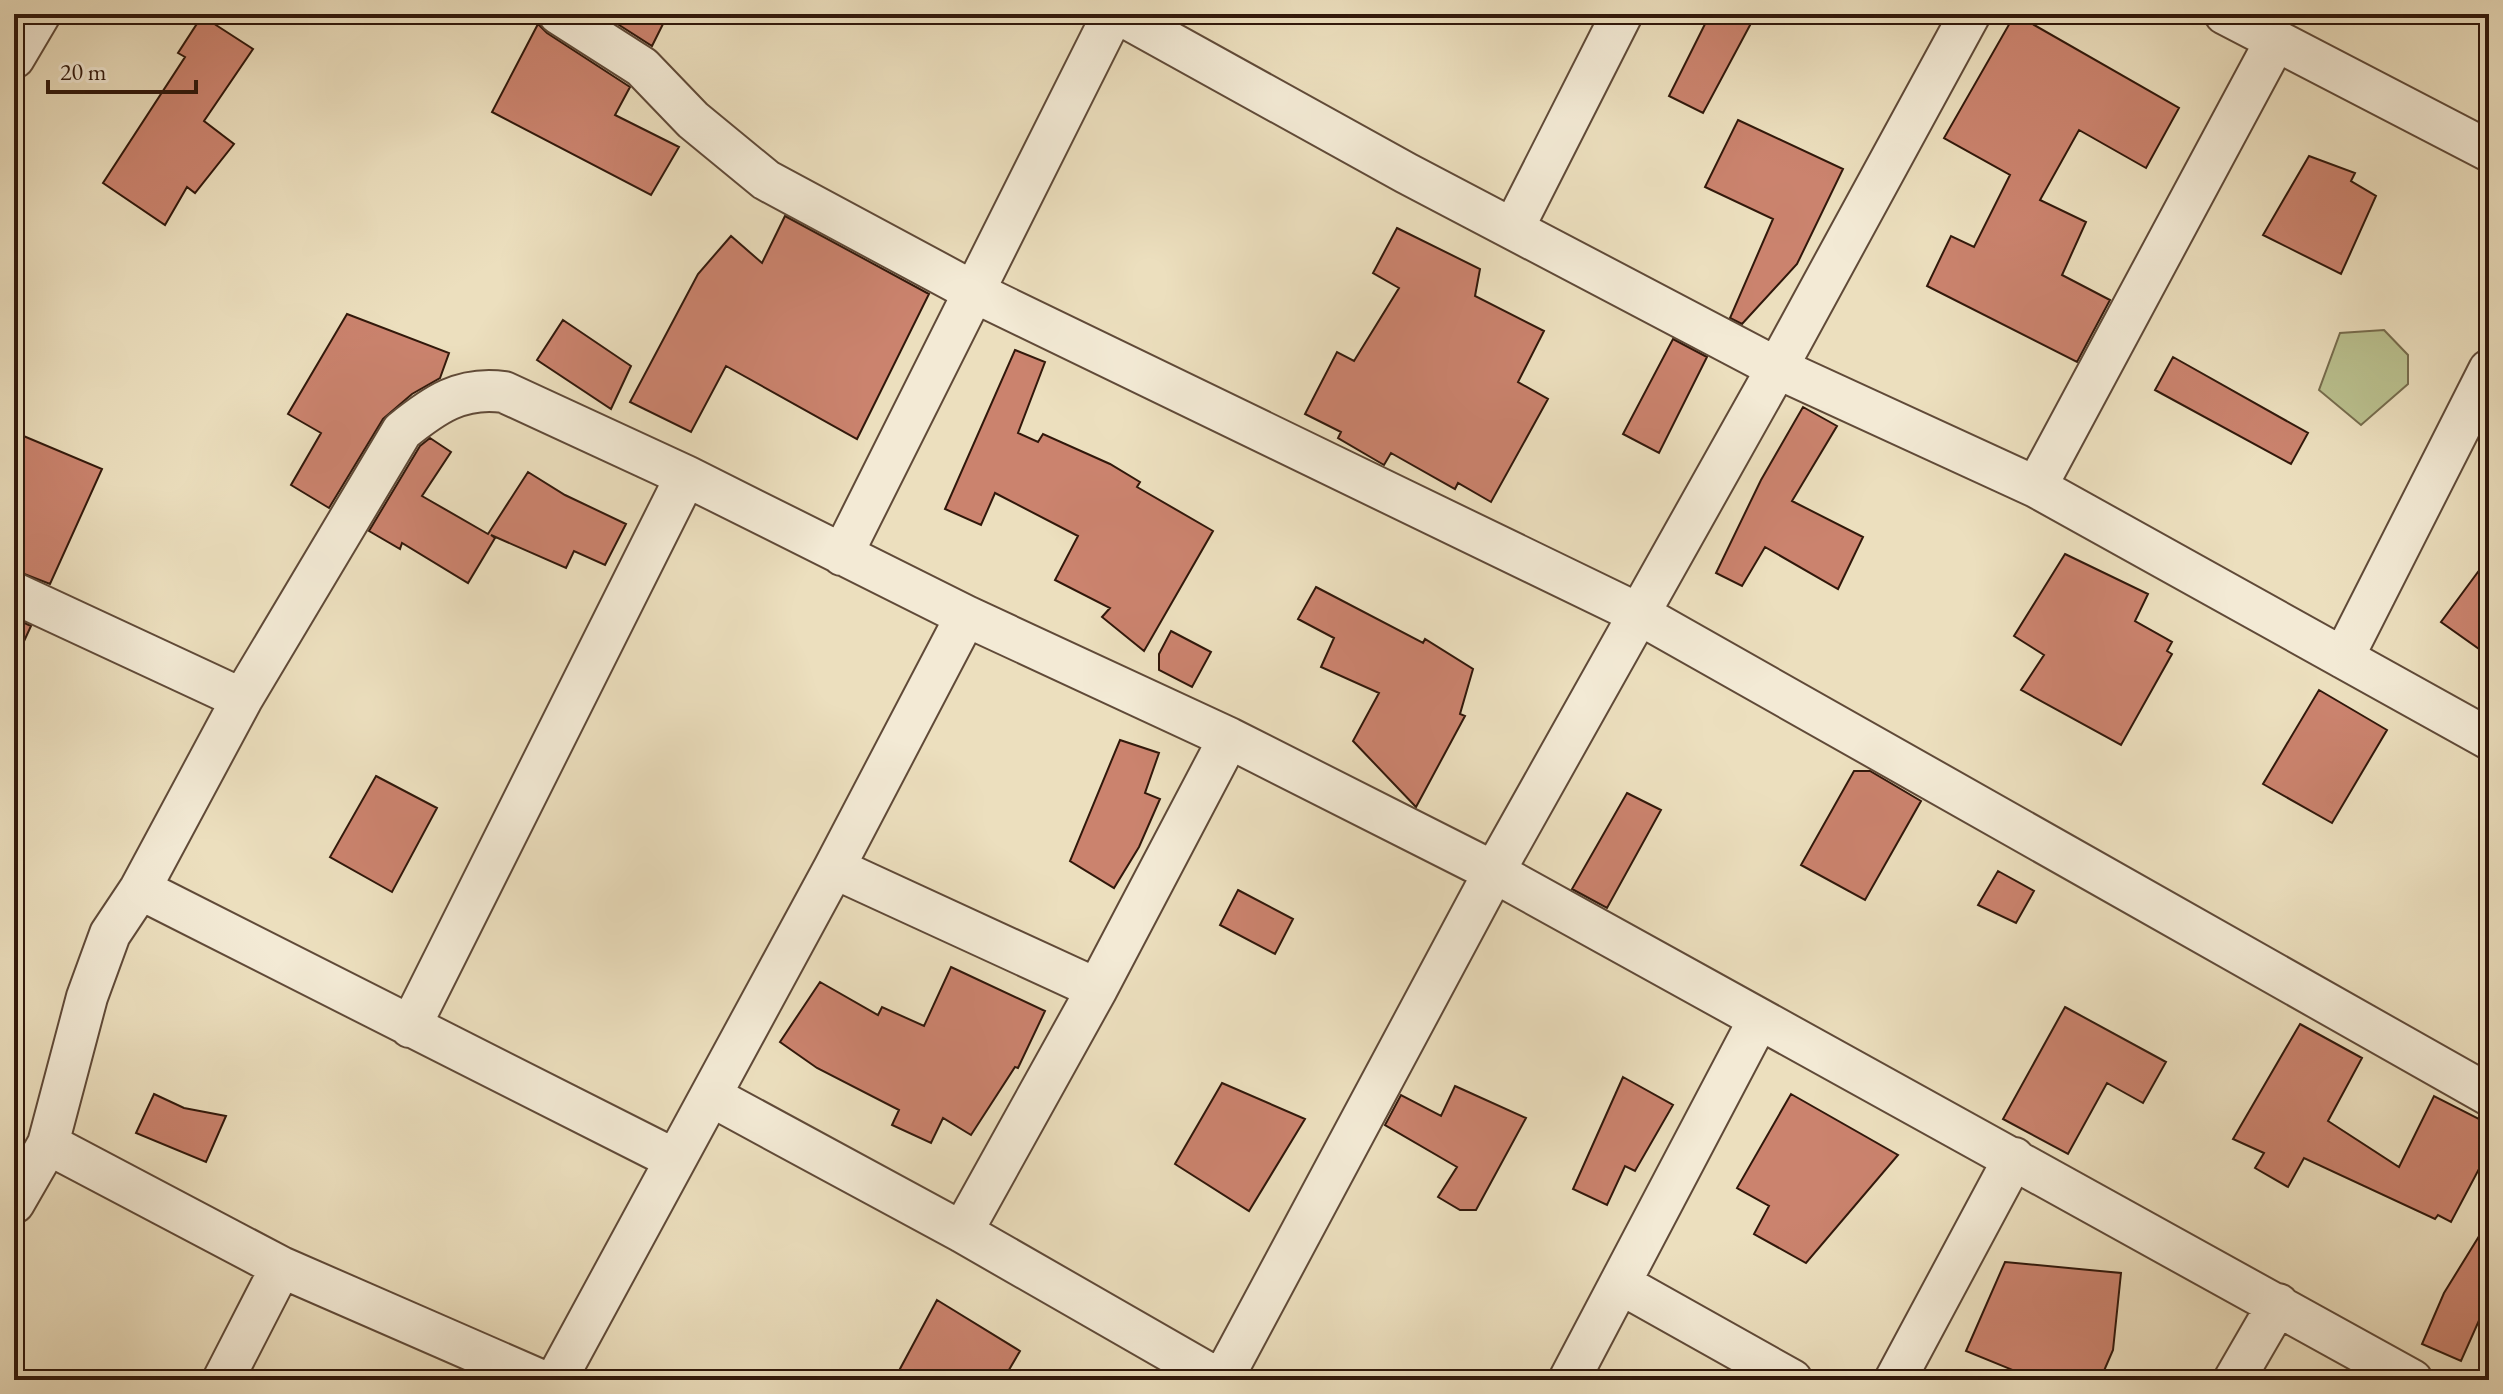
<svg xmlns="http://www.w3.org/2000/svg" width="2503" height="1394" viewBox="0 0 2503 1394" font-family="'EB Garamond',serif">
  <rect width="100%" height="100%" fill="#ecdfbe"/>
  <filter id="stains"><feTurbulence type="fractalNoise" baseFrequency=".0025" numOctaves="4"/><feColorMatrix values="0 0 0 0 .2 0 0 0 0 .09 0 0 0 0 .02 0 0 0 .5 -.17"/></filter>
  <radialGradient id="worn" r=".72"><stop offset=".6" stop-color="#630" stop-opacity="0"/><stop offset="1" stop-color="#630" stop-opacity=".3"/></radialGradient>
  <path fill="#bac18f" stroke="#766c4d" stroke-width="2" d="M2384 330 2408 355V384L2361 425 2319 390 2340 333Z"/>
  <path fill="#cb836e" stroke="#31180b" stroke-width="2" d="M602 14H668L652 46Z
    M1710 14H1756L1703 113 1669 96Z
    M2015 14 2179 108 2146 168 2079 130 2040 200 2086 222 2062 275 2110 300 2077 362 1927 286 1951 236 1974 247 2010 175 1944 138Z
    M202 16 253 49 204 121 234 144 195 193 187 187 165 225 103 183 185 57 178 53Z
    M538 24 547 33 630 87 615 115 679 147 651 195 492 112Z
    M1738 120 1843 169 1797 264 1742 324 1730 318 1773 219 1705 187Z
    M2309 156 2355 173 2351 181 2376 196 2341 274 2263 235Z
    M785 216 929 294 857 439 726 366 691 432 630 402 698 274 731 236 762 263Z
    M1397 228 1480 269 1475 296 1544 331 1518 382 1548 399 1491 502 1458 483 1455 489 1391 453 1384 465 1338 438 1341 432 1305 414 1337 352 1354 361 1399 288 1373 273Z
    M347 314 449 353 440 378 412 394 383 419 329 508 291 485 321 433 288 414Z
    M563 320 631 366 611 409 537 360Z
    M1673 339 1707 357 1659 453 1623 434Z
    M1015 350 1045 362 1018 433 1038 442 1043 434 1110 464 1140 482 1137 487 1213 531 1144 651 1102 617 1110 608 1055 580 1078 536 995 493 981 525 945 509Z
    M2173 357 2308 433 2291 464 2155 390Z
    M1803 407 1837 426 1792 501 1863 537 1838 589 1765 547 1742 586 1716 573 1761 480Z
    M14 432 102 469 50 584 14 570Z
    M430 438 451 452 422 496 488 534 528 472 565 495 626 524 605 565 574 551 566 568 491 535 495 538 468 583 402 543 400 549 369 531 420 446Z
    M2065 554 2148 594 2135 621 2172 642 2167 651 2172 654 2121 745 2021 690 2044 655 2014 636Z
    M2489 557V656L2441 622Z
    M1316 587 1423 643 1425 639 1473 669 1460 714 1465 716 1416 807 1353 741 1379 693 1321 667 1334 638 1298 619Z
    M14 618 31 626 14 663Z
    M1171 631 1211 652 1192 687 1159 670V654Z
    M2319 690 2387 730 2332 823 2263 784Z
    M1120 740 1159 753 1145 793 1160 799 1139 847 1114 888 1070 861Z
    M1854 771H1870L1921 801 1865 900 1801 865Z
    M376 776 437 808 392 892 330 857Z
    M1627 793 1661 810 1607 908 1572 889Z
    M1998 871 2034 891 2016 923 1978 905Z
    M1238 890 1293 919 1275 954 1220 925Z
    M951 967 1045 1011 1018 1068 1015 1067 971 1135 943 1118 931 1143 892 1125 899 1110 817 1068 780 1042 820 982 878 1015 882 1007 924 1026Z
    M2065 1007 2166 1062 2143 1103 2107 1083 2068 1154 2003 1119Z
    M2300 1024 2362 1058 2328 1121 2399 1167 2434 1096 2489 1124V1150L2451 1222 2438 1215 2435 1219 2304 1158 2288 1187 2255 1168 2264 1153 2233 1139Z
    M1623 1077 1673 1105 1635 1171 1625 1166 1607 1205 1573 1189Z
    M1222 1083 1305 1119 1249 1211 1175 1164Z
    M1455 1086 1526 1118 1476 1210H1460L1438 1197 1457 1167 1385 1125 1401 1095 1441 1116Z
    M154 1094 184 1108 226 1116 206 1162 136 1133Z
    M1791 1094 1898 1155 1806 1263 1754 1234 1769 1206 1737 1188Z
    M2489 1220V1298L2461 1361 2422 1344 2444 1293Z
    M2005 1262 2121 1273 2113 1350 2100 1380H2037L1966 1351Z
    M937 1300 1020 1351 1003 1380H894Z"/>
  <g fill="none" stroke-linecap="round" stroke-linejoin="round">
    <g stroke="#604a38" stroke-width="44">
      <path id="street" d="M559 14 642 67 693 120 766 180 976 293 1639 614 2489 1095
        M1119 14 1406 173 1777 368 2036 487 2489 739
        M2225 14 2489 151
        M14 58 40 14
        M1513 229 1622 14
        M2036 487 2276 40
        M842 555 1113 14
        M14 593 242 699
        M2343 658 2489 370
        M834 868 1097 989
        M140 889 674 1159
        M410 1027 686 476
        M711 1096 962 1232 1220 1380
        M48 1144 281 1267 540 1380
        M14 1203 48 1144 87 997 110 934 140 889 242 699 402 431C434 405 461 386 504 392L686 476 966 616
        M962 1232 1097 989 1229 738
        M1621 1284 1792 1380
        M223 1380 281 1267
        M556 1380 834 868 966 616 1229 738 1494 872 2412 1380
        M1222 1380 1494 872 1777 368 1970 14
        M1569 1380 1759 1019
        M1895 1380 2014 1158
        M2234 1380 2278 1304"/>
    </g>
    <use href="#street" stroke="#f3ead5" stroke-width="40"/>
  </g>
  <rect width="2503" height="1394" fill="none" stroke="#ecdfbe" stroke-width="48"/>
  <rect x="16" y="16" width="2471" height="1362" fill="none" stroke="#31180b" stroke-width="4"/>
  <rect x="24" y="24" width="2455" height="1346" fill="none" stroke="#31180b" stroke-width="2"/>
  <path d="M48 80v12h148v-12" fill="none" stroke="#31180b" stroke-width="4"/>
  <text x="60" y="80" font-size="24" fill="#31180b" stroke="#f3ead5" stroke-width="6" paint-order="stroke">20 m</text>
  <rect width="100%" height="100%" filter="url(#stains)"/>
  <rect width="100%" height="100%" fill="url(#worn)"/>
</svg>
